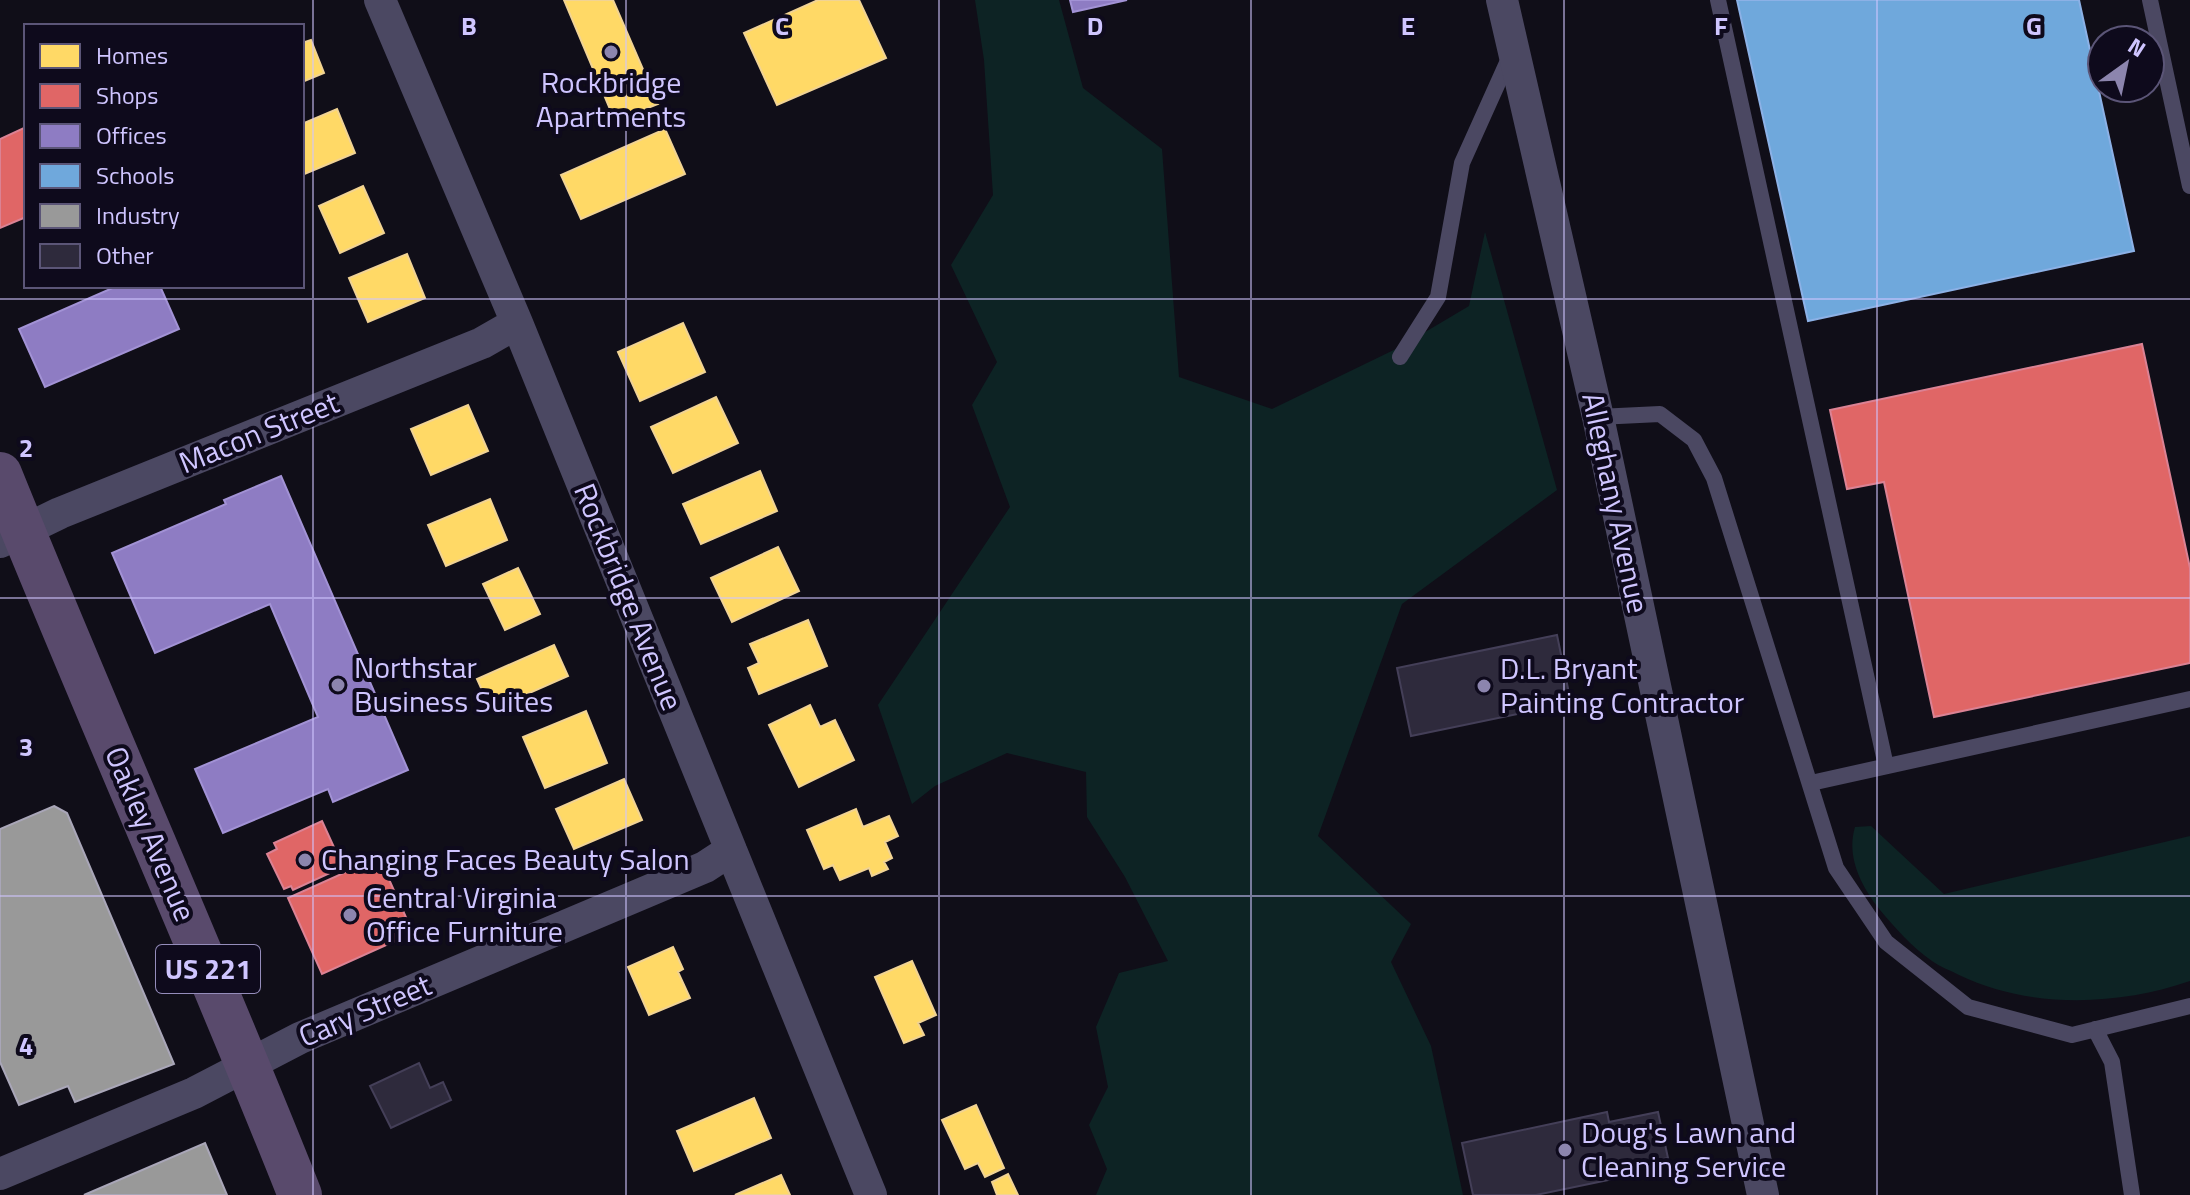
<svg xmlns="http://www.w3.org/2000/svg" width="2190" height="1195" viewBox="0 0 2190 1195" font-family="'Titillium Web',sans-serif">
  <rect width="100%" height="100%" fill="#100e18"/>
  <path fill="#0d2324" d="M975 0H1059L1083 88 1162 149 1179 377 1272 409 1400 347 1469 306 1485 232 1557 490 1402 604 1318 836 1411 924 1391 962 1431 1046 1463 1195H1096L1107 1169 1089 1125 1108 1087 1096 1027 1119 973 1168 961 1125 877 1087 817 1086 772 1007 753 935 786 912 804 878 705 1010 507 972 405 997 362 951 265 993 195 984 60Z
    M1871 826 1944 894 2190 836V981C2117 1006 2030 1009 1959 975 1950 970 1940 967 1932 961 1912 947 1895 928 1880 910 1861 886 1846 857 1855 827Z"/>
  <path fill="#ffd966" stroke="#f1d394" stroke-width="2" d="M564 0H613L658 104 615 121Z
    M564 0H613L658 104 615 121Z
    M818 0H859L886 58 777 105 744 33Z
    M311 40 324 73 302 82V43Z
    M337 109 355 153 302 175V124Z
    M665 129 685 174 581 219 561 175Z
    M665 129 685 174 581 219 561 175Z
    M363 186 384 233 340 253 319 206Z
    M407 254 425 298 368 322 349 278Z
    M683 323 705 372 640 401 618 352Z
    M716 397 738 443 673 473 651 427Z
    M468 405 488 451 431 475 411 429Z
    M760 471 777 511 701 544 683 504Z
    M490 499 507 540 446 566 428 525Z
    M778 547 799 591 732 622 711 578Z
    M518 568 540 614 505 630 483 584Z
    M808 620 827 666 759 694 748 668 759 663 750 644Z
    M554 645 568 676 491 710 477 679Z
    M810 705 820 727 835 720 854 760 799 787 769 725Z
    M586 711 607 763 545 788 523 737Z
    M624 779 642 820 574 849 556 809Z
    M856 809 863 827 889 816 898 836 885 842 892 858 884 862 888 869 872 876 869 868 840 880 833 865 824 869 807 830Z
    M673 947 683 969 678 972 690 998 649 1015 628 967Z
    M912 961 936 1015 918 1023 924 1035 904 1043 875 977Z
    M754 1098 771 1138 694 1171 677 1131Z
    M976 1105 1004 1168 985 1177 978 1163 965 1169 942 1120Z
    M1008 1174 1018 1195H997L992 1182Z
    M781 1175 790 1195H735Z"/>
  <path fill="#e06666" stroke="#db8294" stroke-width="2" d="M26 127V217L0 228V139Z
    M2142 344 2190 568V663L1934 717 1884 482 1847 489 1830 410Z
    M322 821 343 867 293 890 291 886 284 889 267 854 277 849 274 843Z
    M379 857 413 933 322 974 288 898Z"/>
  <path fill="#8e7cc3" stroke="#a292d5" stroke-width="2" d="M1070 0H1127L1073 12Z
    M117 286H160L179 329 45 387 19 329Z
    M281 476 408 770 333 802 328 789 223 833 195 769 318 717 270 604 155 653 112 553 226 504 224 500Z"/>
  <path fill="#6fa8dc" stroke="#8cb1e6" stroke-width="2" d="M1737 0H2079L2134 251 1808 321Z"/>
  <path fill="#999" stroke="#a9a6b8" stroke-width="2" d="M54 806 67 813 174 1064 75 1102 68 1086 19 1105 0 1062V829Z
    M205 1143 227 1195H84Z"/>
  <path fill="#2e2a3c" stroke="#443f58" stroke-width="2" d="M1557 635 1571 703 1411 736 1397 668Z
    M419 1063 430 1088 443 1082 451 1100 391 1128 370 1086Z
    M1607 1112 1609 1122 1658 1112 1668 1158 1621 1168 1623 1177 1536 1195H1473L1462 1143Z"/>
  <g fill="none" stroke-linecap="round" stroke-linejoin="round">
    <path stroke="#4b4862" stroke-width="16" d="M1718 0 1886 766
      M2150 0 2190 186
      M1400 357 1438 297 1462 163 1511 54
      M1598 417 1660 414 1694 440 1714 478 1836 868 1886 942 1968 1007 2072 1035 2190 1006
      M1811 783 2190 699
      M2095 1029 2112 1062 2132 1195"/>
    <path stroke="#4b4862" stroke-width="32" d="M380 0 517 323 871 1195
      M1502 0 1598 417 1763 1195
      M0 542 60 513 482 343 517 323
      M0 1174 194 1093 300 1038 705 867 731 850"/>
    <path stroke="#594a6c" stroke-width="44" d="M0 474C97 715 204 953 300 1195"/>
  </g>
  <path fill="none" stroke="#cfc5ff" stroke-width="2" stroke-opacity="0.55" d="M313 0V1195M626 0V1195M939 0V1195M1251 0V1195M1564 0V1195M1877 0V1195M0 299H2190M0 598H2190M0 896H2190"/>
  <g fill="#8c85ae" stroke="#0e0a1c" stroke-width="3">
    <circle cx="611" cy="52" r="8"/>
    <circle cx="338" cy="685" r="8"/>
    <circle cx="1484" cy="686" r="8"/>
    <circle cx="305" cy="860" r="8"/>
    <circle cx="350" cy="915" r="8"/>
    <circle cx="1565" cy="1150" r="8"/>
  </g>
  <g text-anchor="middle" stroke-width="8" stroke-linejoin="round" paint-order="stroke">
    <rect fill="#0e0a1c" stroke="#958dbb" stroke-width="2" x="156" y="945" width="104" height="48" rx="6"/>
    <g font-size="28" font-weight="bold" fill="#cfc5ff">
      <text x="208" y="979">US 221</text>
    </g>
    <g font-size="30" fill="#cfc5ff" stroke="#0e0a1c" text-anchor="start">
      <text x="611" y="93" text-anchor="middle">Rockbridge<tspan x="611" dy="34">Apartments</tspan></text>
      <text x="354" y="678">Northstar<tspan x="354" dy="34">Business Suites</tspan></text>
      <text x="1500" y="679">D.L. Bryant<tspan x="1500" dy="34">Painting Contractor</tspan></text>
      <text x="321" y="870">Changing Faces Beauty Salon</text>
      <text x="366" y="908">Central Virginia<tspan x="366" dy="34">Office Furniture</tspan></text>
      <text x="1581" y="1143">Doug's Lawn and<tspan x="1581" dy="34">Cleaning Service</tspan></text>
    </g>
    <g font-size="30" fill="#cfc5ff" stroke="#0e0a1c">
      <text transform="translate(259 433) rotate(-22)" y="10">Macon Street</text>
      <text transform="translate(1615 503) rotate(78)" y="10">Alleghany Avenue</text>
      <text transform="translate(628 597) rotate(68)" y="10">Rockbridge Avenue</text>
      <text transform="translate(150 834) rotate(67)" y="10">Oakley Avenue</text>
      <text transform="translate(365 1011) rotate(-23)" y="10">Cary Street</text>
    </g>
  </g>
  <g font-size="26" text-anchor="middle" font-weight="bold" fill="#cfc5ff" stroke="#0e0a1c" stroke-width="8" stroke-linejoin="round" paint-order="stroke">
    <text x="469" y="35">B</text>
    <text x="782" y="35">C</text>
    <text x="1095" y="35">D</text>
    <text x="1408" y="35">E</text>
    <text x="1721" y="35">F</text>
    <text x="2034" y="35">G</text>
    <text x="26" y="457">2</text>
    <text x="26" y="756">3</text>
    <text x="26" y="1055">4</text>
  </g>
  <rect x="24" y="24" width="280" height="264" fill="#0e0a1c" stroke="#5b5577" stroke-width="2"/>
  <rect x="40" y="44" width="40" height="24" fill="#ffd966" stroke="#5b5577" stroke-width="2"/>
  <text x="96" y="64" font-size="24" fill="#cfc5ff">Homes</text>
  <rect x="40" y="84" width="40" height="24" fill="#e06666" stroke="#5b5577" stroke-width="2"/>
  <text x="96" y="104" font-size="24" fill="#cfc5ff">Shops</text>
  <rect x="40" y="124" width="40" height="24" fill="#8e7cc3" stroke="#5b5577" stroke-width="2"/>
  <text x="96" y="144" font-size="24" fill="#cfc5ff">Offices</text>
  <rect x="40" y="164" width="40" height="24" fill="#6fa8dc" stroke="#5b5577" stroke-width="2"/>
  <text x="96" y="184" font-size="24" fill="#cfc5ff">Schools</text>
  <rect x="40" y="204" width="40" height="24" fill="#999999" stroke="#5b5577" stroke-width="2"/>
  <text x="96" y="224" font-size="24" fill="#cfc5ff">Industry</text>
  <rect x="40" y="244" width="40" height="24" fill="#2e2a3c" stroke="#5b5577" stroke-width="2"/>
  <text x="96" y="264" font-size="24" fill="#cfc5ff">Other</text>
  <g transform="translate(2126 64) rotate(33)"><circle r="38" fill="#0e0a1c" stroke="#5b5577" stroke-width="2"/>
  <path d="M0-6L14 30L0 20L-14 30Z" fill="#8c85ae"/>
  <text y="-12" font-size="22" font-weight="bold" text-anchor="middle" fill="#cfc5ff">N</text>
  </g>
</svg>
